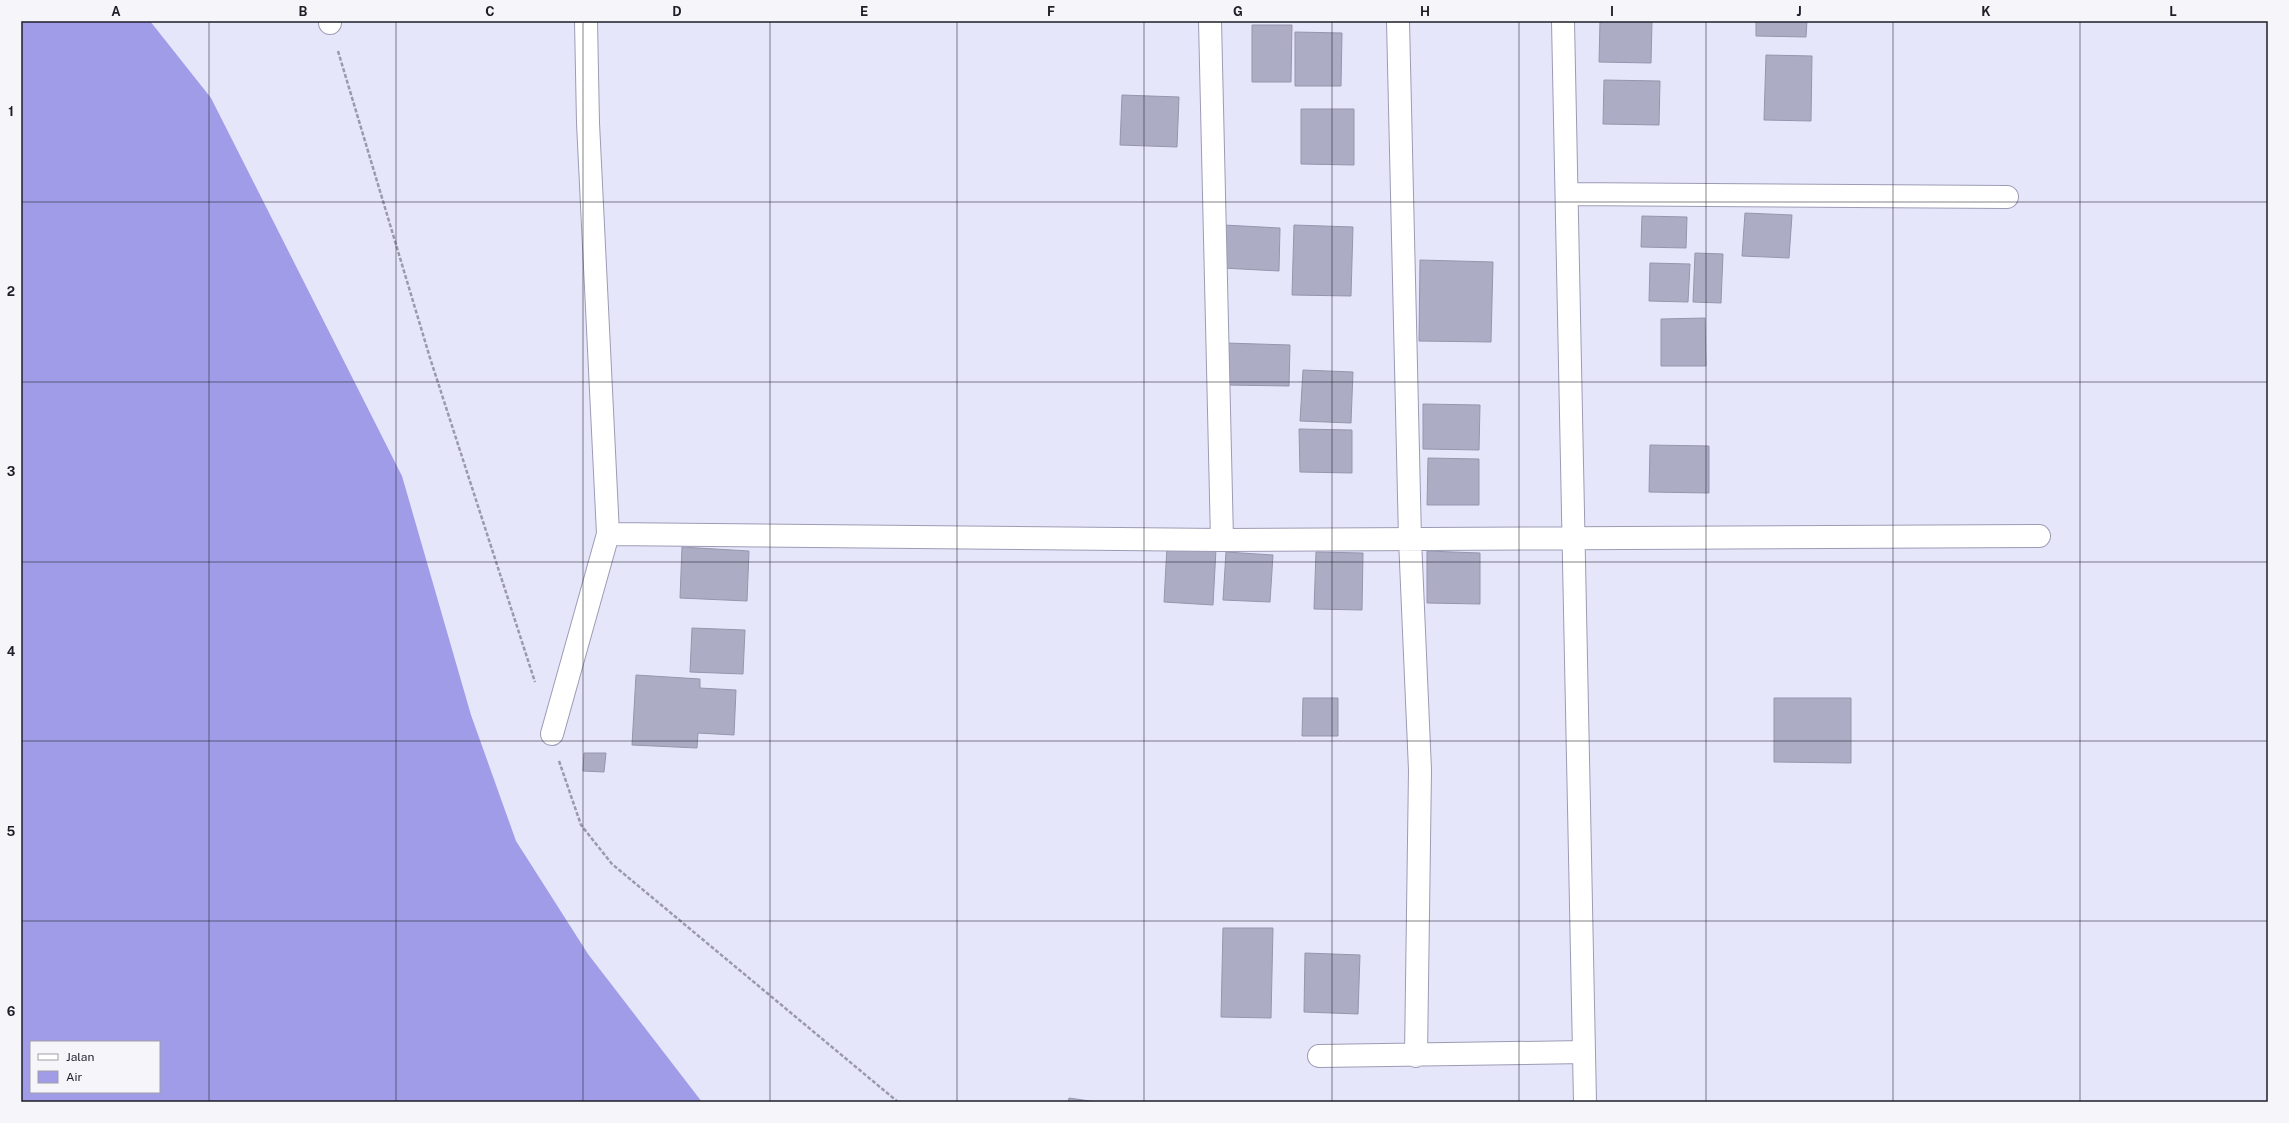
<svg xmlns="http://www.w3.org/2000/svg" width="2289" height="1123" viewBox="0 0 2289 1123" font-family="'Public Sans',sans-serif">
  <rect width="100%" height="100%" fill="#e6e6fb"/>
  <path fill="#a19ce8" fill-rule="evenodd" d="M21 21H150L211 98 402 476 471 715 516 841 588 954 702 1102H21ZM31 1042H159V1092H31Z"/>
  <path fill="#acacc5" stroke="#9695ae" d="M1600 21H1652L1651 63 1599 62Z
    M1756 21H1807L1806 37 1756 36Z
    M1252 25H1292L1291 82H1252Z
    M1295 32 1342 33 1341 86H1295Z
    M1766 55 1812 56 1811 121 1764 120Z
    M1604 80 1660 81 1659 125 1603 124Z
    M1122 95 1179 97 1177 147 1120 145Z
    M1301 109H1354V165L1301 164Z
    M1745 213 1792 215 1789 258 1742 256Z
    M1642 216 1687 217 1686 248 1641 247Z
    M1224 225 1280 228 1279 271 1222 268Z
    M1294 225 1353 227 1351 296 1292 295Z
    M1695 253 1723 254 1721 303 1693 302Z
    M1420 260 1493 262 1491 342 1419 341Z
    M1650 263 1690 264 1688 302 1649 301Z
    M1705 318 1706 366H1661V319Z
    M1226 343 1290 345 1289 386 1225 385Z
    M1303 370 1353 372 1351 423 1300 421Z
    M1423 404 1480 405 1479 450 1423 449Z
    M1299 429 1352 430V473L1300 472Z
    M1650 445 1709 446V493L1649 492Z
    M1428 458 1479 459V505H1427Z
    M1167 546 1216 549 1213 605 1164 602Z
    M682 547 749 551 747 601 680 598Z
    M1427 551 1480 553V604L1427 603Z
    M1226 552 1273 555 1270 602 1223 600Z
    M1316 552 1363 553 1362 610 1314 609Z
    M692 628 745 630 743 674 690 672Z
    M636 675 700 679V688L736 690 734 735 698 733 697 748 632 745Z
    M1303 698H1338V736H1302Z
    M1774 698H1851V763L1774 762Z
    M584 753H606L604 772 583 771Z
    M1223 928H1273L1271 1018 1221 1017Z
    M1305 953 1360 955 1358 1014 1304 1012Z
    M1069 1098 1097 1102H1068Z"/>
  <g fill="none" stroke-linecap="round" stroke-linejoin="round">
    <g stroke="#9c9bb4" stroke-width="24">
      <path id="minor" d="M330 21V23
        M1210 21 1222 540
        M1398 21 1410 539 1420 770 1416 1056
        M1563 21 1585 1102
        M1567 194 2007 197
        M608 534 1222 540 2039 536
        M552 734 608 534 588 123 586 21
        M1319 1056 1584 1052"/>
    </g>
    <path stroke="#9a9aab" stroke-width="2.5" stroke-dasharray="4 2" stroke-linecap="butt" d="M338 51 430 358 535 682
      M559 761 581 825 612 864 898 1102"/>
    <use href="#minor" stroke="#fff" stroke-width="22"/>
  </g>
  <path fill="none" stroke="#1e1e28" stroke-width="1" stroke-opacity="0.55" d="M209 21V1102M396 21V1102M583 21V1102M770 21V1102M957 21V1102M1144 21V1102M1332 21V1102M1519 21V1102M1706 21V1102M1893 21V1102M2080 21V1102M21 202H2268M21 382H2268M21 562H2268M21 741H2268M21 921H2268"/>
  <rect width="2289" height="1123" fill="none" stroke="#f5f5fa" stroke-width="44"/>
  <rect x="30" y="1041" width="130" height="52" fill="#f5f5fa" stroke="#9f9fa6"/>
  <rect x="38" y="1054" width="20" height="6" fill="#ffffff" stroke="#9f9fa6"/>
  <text x="66" y="1061" font-size="12" fill="#1e1e28">Jalan</text>
  <rect x="38" y="1071" width="20" height="12" fill="#a19ce8" stroke="#9f9fa6"/>
  <text x="66" y="1081" font-size="12" fill="#1e1e28">Air</text>
  <rect x="22" y="22" width="2245" height="1079" fill="none" stroke="#1e1e28" stroke-width="1.5"/>
  <g font-size="13" text-anchor="middle" font-weight="bold" fill="#1e1e28">
    <text x="116" y="16">A</text>
    <text x="303" y="16">B</text>
    <text x="490" y="16">C</text>
    <text x="677" y="16">D</text>
    <text x="864" y="16">E</text>
    <text x="1051" y="16">F</text>
    <text x="1238" y="16">G</text>
    <text x="1425" y="16">H</text>
    <text x="1612" y="16">I</text>
    <text x="1799" y="16">J</text>
    <text x="1986" y="16">K</text>
    <text x="2173" y="16">L</text>
    <text x="11" y="116">1</text>
    <text x="11" y="296">2</text>
    <text x="11" y="476">3</text>
    <text x="11" y="656">4</text>
    <text x="11" y="836">5</text>
    <text x="11" y="1016">6</text>
  </g>
</svg>
